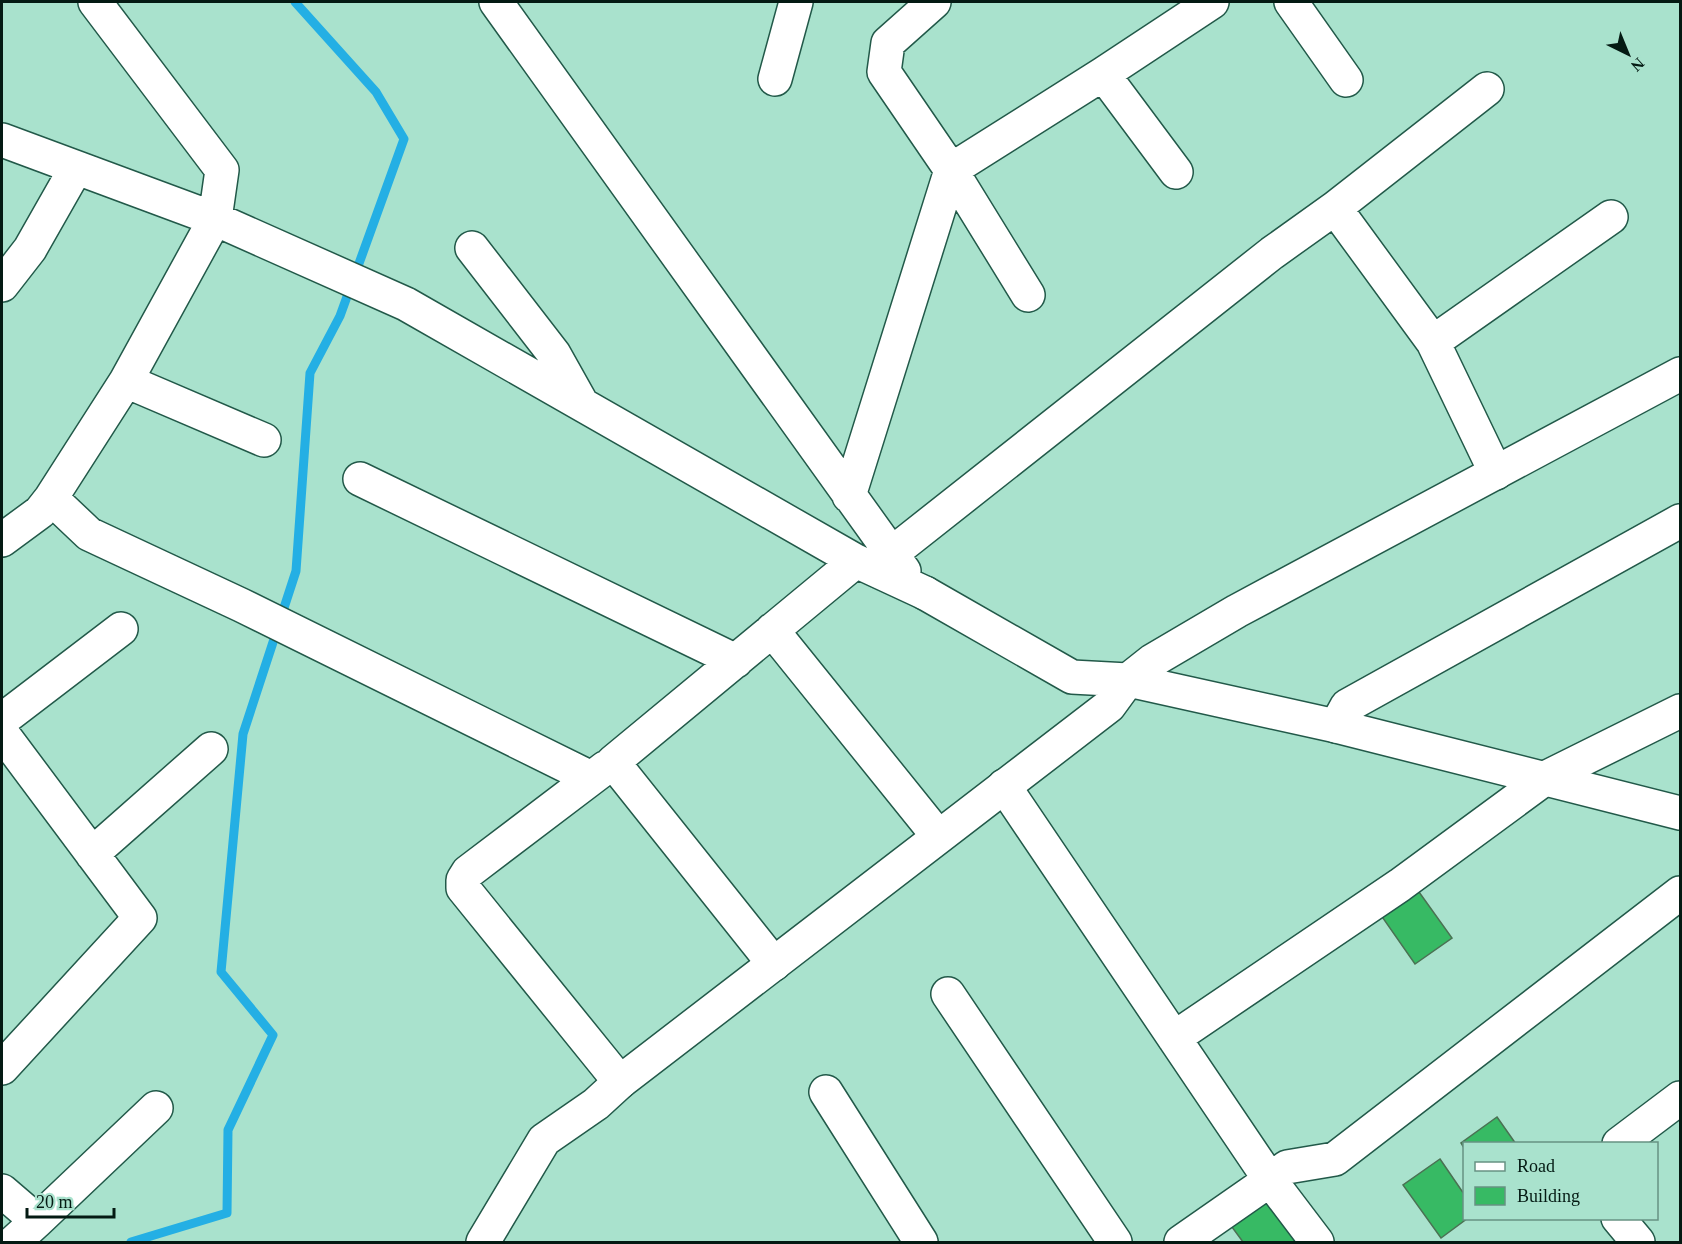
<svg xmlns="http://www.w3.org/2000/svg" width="1682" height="1244" viewBox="0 0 1682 1244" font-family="'Times New Roman',serif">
  <rect width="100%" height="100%" fill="#a9e2cd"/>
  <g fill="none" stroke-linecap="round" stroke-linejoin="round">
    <path stroke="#24afe4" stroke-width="9" d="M281 617 296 571 310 373 340 316 404 139 376 92 295 2
      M131 1242 227 1213 228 1130 273 1035 221 972 243 734 277 630"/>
  </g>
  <path fill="#37ba64" stroke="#4a7153" stroke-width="1.5" d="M1414 885 1452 938 1415 964 1378 911Z
    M1497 1117 1516 1144H1464V1148L1461 1143Z
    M1440 1159 1464 1194V1218H1468L1441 1238 1403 1185Z
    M1266 1196 1298 1242H1243L1229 1223Z"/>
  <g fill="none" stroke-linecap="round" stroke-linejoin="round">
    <g stroke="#225949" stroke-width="36">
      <path id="street" d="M496 2 904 571
        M934 2 888 43 884 72 951 170 1103 74 1212 2
        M1291 2 1346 80
        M1103 74 1176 172
        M775 79 796 2
        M2 140 215 219 406 304 856 561 925 593
        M951 170 1028 295
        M1335 208 1487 89
        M472 248 554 354 582 404
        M2 285 30 249 76 168
        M1433 342 1611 217
        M126 381 264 440
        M360 479 736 661
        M849 496 951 170
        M51 498 89 534 241 605 591 778
        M2 540 40 512 51 498 126 381 215 219 222 170 95 2
        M891 554 1272 253 1335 208 1433 342 1496 473
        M772 630 938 836
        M2 720 121 629
        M1336 726 1347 706 1680 521
        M2 733 140 918 2 1068
        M605 768 468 872 463 880V888L620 1082
        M1004 786 1270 1180 1181 1242
        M92 854 211 749
        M774 964 613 762 856 561
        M948 994 1115 1242
        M1174 1038 1400 885 1547 777 1680 711
        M826 1092 921 1242
        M1619 1144 1680 1098
        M2 1191 37 1221 156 1108
        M1618 1218 1638 1242
        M14 1242 37 1221
        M1317 1242 1270 1180 1287 1167 1335 1159 1680 893"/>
    </g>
    <g stroke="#225949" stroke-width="36">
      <path id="secondary" d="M925 593 1072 677 1128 680 1336 726 1680 813
        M483 1242 544 1140 596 1104 620 1082 1109 706 1128 680 1152 661 1237 611 1680 374"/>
    </g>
    <use href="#street" stroke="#fff" stroke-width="33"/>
    <use href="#secondary" stroke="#fff" stroke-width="33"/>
  </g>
  <rect width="1682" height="1244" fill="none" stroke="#041a13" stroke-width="6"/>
  <rect x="1463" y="1142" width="195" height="78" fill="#a9e2cd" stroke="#679283" stroke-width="1.5"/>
  <rect x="1475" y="1162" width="30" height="9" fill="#ffffff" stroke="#679283" stroke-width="1.5"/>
  <text x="1517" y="1172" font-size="18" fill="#041a13">Road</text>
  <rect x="1475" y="1187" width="30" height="18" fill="#37ba64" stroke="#679283" stroke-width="1.5"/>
  <text x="1517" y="1202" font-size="18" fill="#041a13">Building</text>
  <g transform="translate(1628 54) rotate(137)" stroke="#a9e2cd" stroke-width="4.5" paint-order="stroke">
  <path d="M0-4.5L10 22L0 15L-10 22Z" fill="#041a13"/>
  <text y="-9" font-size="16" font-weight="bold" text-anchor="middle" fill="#041a13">N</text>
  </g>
  <path d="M27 1208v9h87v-9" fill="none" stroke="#041a13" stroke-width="3"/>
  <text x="36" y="1208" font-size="18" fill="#041a13" stroke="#a9e2cd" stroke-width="4.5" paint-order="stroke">20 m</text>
</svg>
